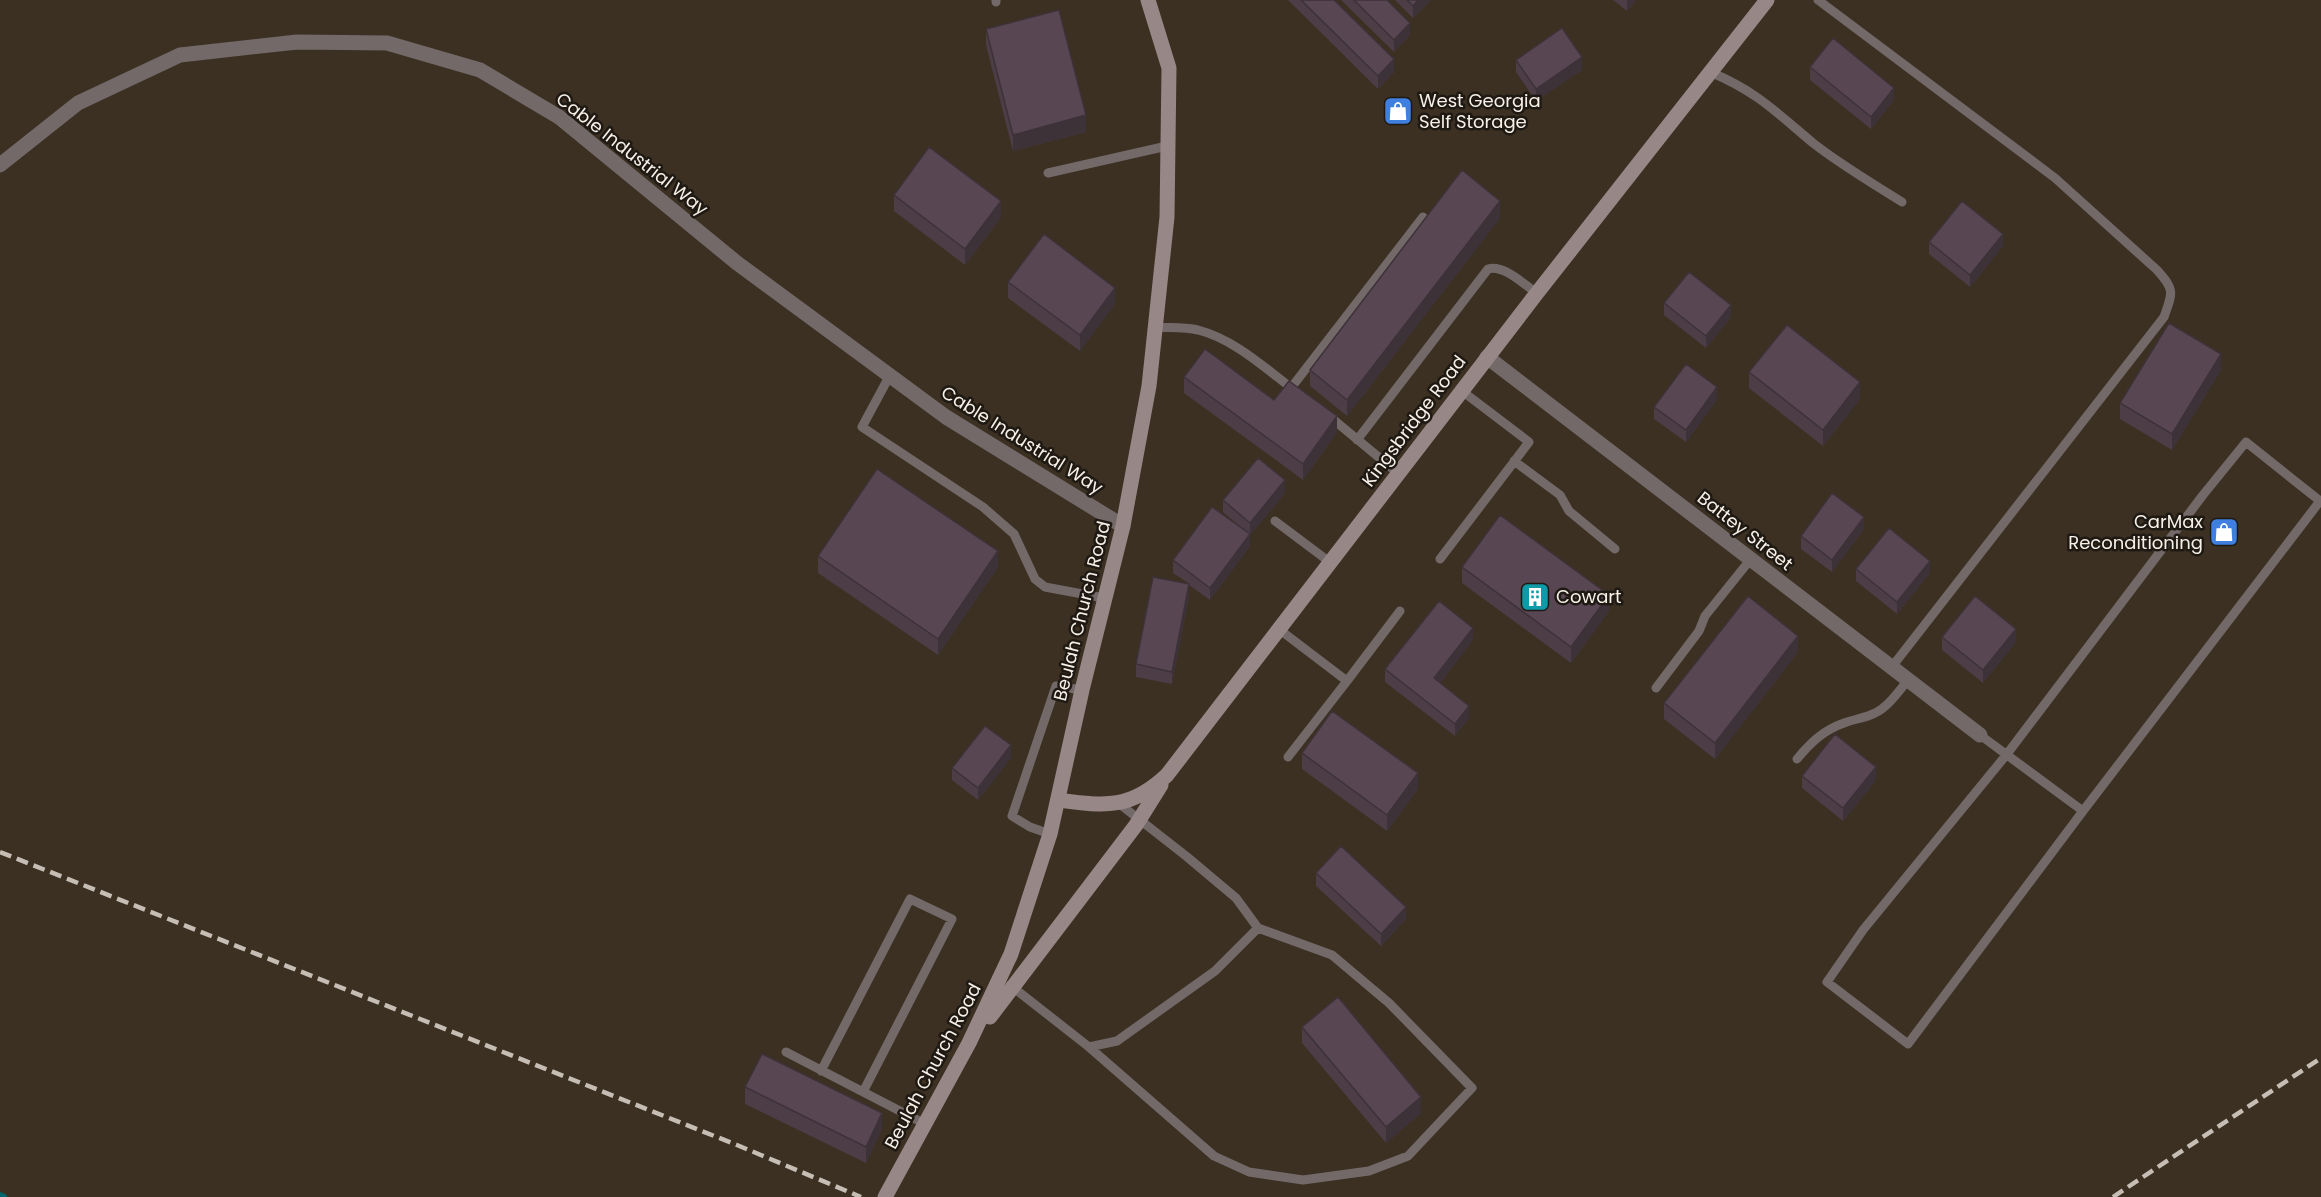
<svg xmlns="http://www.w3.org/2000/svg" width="2321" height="1197" viewBox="0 0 2321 1197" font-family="Poppins,sans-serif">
  <rect width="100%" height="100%" fill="#3c3022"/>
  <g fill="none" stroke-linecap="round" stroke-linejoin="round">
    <path stroke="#036567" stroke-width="6" d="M0 1195 4 1197"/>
    <path stroke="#736969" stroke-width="9" d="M996 0V2
      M1818 0 2055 178 2157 270C2175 290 2173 292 2164 317L1891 668
      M1710 72C1756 91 1776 112 1813 143 1841 165 1872 183 1902 202
      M1048 173 1167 146
      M1155 327C1169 328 1184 327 1198 330 1234 339 1265 368 1294 390
      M890 375 862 427 983 507 1014 534 1035 579 1045 587 1104 598
      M1291 388 1423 217
      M1329 416 1399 474
      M1357 440 1488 269C1504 264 1524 285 1537 293
      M1514 461 1560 495 1569 511 1615 549
      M1275 521 1331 563
      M1440 559 1529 442 1462 391
      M1280 630 1347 681 1288 757
      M1347 681 1400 611
      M1656 688 1699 631 1705 616 1750 560
      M1980 735 2083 811 2320 501 2246 442 2203 495 2007 754 1863 930 1827 982 1908 1044 2083 811
      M1797 759C1811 742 1824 730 1844 723 1854 719 1866 718 1875 713 1888 707 1899 691 1908 680
      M1117 802 1186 856 1236 898 1258 928
      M1050 834 1030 827 1012 816 1056 686 1082 690
      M1010 985 1089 1047 1214 1156 1249 1172 1303 1180 1369 1171 1408 1156 1472 1088 1389 1003 1332 955 1258 928 1215 971 1117 1041 1089 1047
      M786 1052 925 1124
      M821 1071 910 899 952 919 863 1092"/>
    <path stroke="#736969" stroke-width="15" d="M0 165 78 103 180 55 297 42 387 43 480 70 559 117 737 263 946 417 1123 526
      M1487 357 1980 735"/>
    <path stroke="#978787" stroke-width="15" d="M1058 800C1105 806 1130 810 1167 775L1537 293 1767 0
      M990 1017 1136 825 1161 785
      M885 1197 969 1043 1011 954 1050 834 1082 690 1123 526 1149 386 1167 217 1169 68 1148 0"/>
    <path stroke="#c6beb4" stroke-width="4.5" stroke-dasharray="12 6" stroke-linecap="butt" d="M0 852 737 1145 861 1197
      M2113 1197 2321 1058"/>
  </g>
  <path fill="#4c3d47" d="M1288 0H1334L1394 72 1378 89Z
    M1341 0H1387L1410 35 1394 52Z
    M1395 0H1430V1L1413 18Z
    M1613 0H1636L1627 11Z
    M986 29 1086 132 1013 151 986 45Z
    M1516 60 1582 70 1536 101 1516 72Z
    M1810 67 1894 100 1871 129 1810 80Z
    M894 195 1001 217 965 265 894 211Z
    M1500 218 1347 416 1310 386V370Z
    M1929 242 2003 246 1970 287 1929 254Z
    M1008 282 1115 304 1080 351 1008 298Z
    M1664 303 1731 317 1706 348 1664 315Z
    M2221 370 2172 450 2120 419V403Z
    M1749 372 1860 399 1823 446 1749 388Z
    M1184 377 1274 400 1337 432 1303 480 1184 393Z
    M1717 400 1686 442 1654 419V407Z
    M1285 493 1250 535V546L1210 600 1189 585V596L1172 684 1136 677V664L1188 583 1173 573V560L1244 530 1223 512V500Z
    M1864 529 1832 572 1801 549V536Z
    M818 556 998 567 938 655 818 573Z
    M1462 567 1609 611 1571 663 1462 583Z
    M1856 569 1930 573 1897 614 1856 581Z
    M1942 637 2016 642 1983 683 1942 650Z
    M1473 640 1440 683 1469 718 1455 736 1385 682V669Z
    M1798 652 1715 759 1664 719V703Z
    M1302 753 1418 789 1387 831 1302 769Z
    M1011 758 978 800 952 780V768Z
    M1802 776 1876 780 1843 821 1802 788Z
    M1316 873 1406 919 1381 946 1316 886Z
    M1302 1027 1421 1113 1386 1143 1302 1043Z
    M745 1087 882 1129 866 1163 745 1104Z"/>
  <path fill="#3e3239" d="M1418 0H1430V1L1413 18V6Z
    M1627 0H1636L1627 11Z
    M1410 23V35L1394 52V40Z
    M1582 57V70L1536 101V89Z
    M1394 59V72L1378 89V76Z
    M1894 88V100L1871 129V117Z
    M1086 115V132L1013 151V135Z
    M1001 201V217L965 265V249Z
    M1500 201V218L1347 416V400Z
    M2003 234V246L1970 287V275Z
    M1115 288V304L1080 351V335Z
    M1731 305V317L1706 348V336Z
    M2221 354V370L2172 450V434Z
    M1860 382V399L1823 446V430Z
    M1717 387V400L1686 442V430Z
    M1337 416V432L1303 480V464Z
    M1285 480V493L1250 535V523Z
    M1864 517V529L1832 572V560Z
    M1250 534V546L1210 600V588Z
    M998 551V567L938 655V639Z
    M1930 561V573L1897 614V602Z
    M1189 584V596L1172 684V672Z
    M1609 595V611L1571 663V647Z
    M1473 628V640L1434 691V678Z
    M2016 629V642L1983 683V670Z
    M1798 636V652L1715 759V743Z
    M1469 706V718L1455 736V724Z
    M1011 745V758L978 800V788Z
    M1876 767V780L1843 821V808Z
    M1418 773V789L1387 831V815Z
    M1406 907V919L1381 946V934Z
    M1421 1097V1113L1386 1143V1127Z
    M882 1113V1129L866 1163V1147Z"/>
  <path fill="#584752" stroke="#3e3239" stroke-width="1.5" d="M1301 0H1334L1394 59 1378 76Z
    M1354 0H1387L1410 23 1394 40Z
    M1407 0H1418L1413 6Z
    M1059 10 1086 115 1013 135 986 29Z
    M1562 28 1582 57 1536 89 1516 60Z
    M1833 38 1894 88 1871 117 1810 67Z
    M929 147 1001 201 965 249 894 195Z
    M1462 170 1500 201 1347 400 1310 370Z
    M1962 201 2003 234 1970 275 1929 242Z
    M1044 234 1115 288 1080 335 1008 282Z
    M1689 272 1731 305 1706 336 1664 303Z
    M2169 323 2221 354 2172 434 2120 403Z
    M1787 325 1860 382 1823 430 1749 372Z
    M1205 349 1274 400 1289 381 1337 416 1303 464 1184 377Z
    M1686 364 1717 387 1686 430 1654 407Z
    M1258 458 1285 480 1250 523 1223 500Z
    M877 469 998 551 938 639 818 556Z
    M1832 493 1864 517 1832 560 1801 536Z
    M1212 507 1250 534 1210 588 1173 560Z
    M1500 515 1609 595 1571 647 1462 567Z
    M1889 528 1930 561 1897 602 1856 569Z
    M1153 577 1189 584 1172 672 1136 664Z
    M1748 596 1798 636 1715 743 1664 703Z
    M1975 596 2016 629 1983 670 1942 637Z
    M1439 601 1473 628 1434 678 1469 706 1455 724 1385 669Z
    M1332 711 1418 773 1387 815 1302 753Z
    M985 726 1011 745 978 788 952 768Z
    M1835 734 1876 767 1843 808 1802 776Z
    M1341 846 1406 907 1381 934 1316 873Z
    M1338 997 1421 1097 1386 1127 1302 1027Z
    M762 1054 882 1113 866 1147 745 1087Z"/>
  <defs>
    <g id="shop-square" transform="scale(1.5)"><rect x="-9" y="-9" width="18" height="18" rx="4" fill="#3f7fe0" stroke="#1e1913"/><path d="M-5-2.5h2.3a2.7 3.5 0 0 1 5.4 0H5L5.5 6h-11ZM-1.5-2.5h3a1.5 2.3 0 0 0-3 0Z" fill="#fff"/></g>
    <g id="building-square" transform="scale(1.5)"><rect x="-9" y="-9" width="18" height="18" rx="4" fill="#0f9aa8" stroke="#1e1913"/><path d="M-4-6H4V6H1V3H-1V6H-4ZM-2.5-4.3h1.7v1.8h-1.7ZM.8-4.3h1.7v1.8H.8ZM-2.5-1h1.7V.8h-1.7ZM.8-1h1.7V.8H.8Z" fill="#fff"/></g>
  </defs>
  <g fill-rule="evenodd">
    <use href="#shop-square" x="1398" y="111"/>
    <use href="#shop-square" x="2224" y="532"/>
    <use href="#building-square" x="1535" y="597"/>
  </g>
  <g text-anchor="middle" stroke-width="5" stroke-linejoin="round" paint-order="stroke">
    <g font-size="18" fill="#f7f0e7" stroke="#1e1913" text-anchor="start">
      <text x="1419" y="107">West Georgia<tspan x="1419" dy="21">Self Storage</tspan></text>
      <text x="2203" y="528" text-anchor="end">CarMax<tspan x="2203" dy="21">Reconditioning</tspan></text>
      <text x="1556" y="603">Cowart</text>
    </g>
    <g font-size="18" fill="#f7f0e7" stroke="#1e1913">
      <text transform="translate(632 154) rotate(38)" y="6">Cable Industrial Way</text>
      <text transform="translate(1414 421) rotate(-53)" y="6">Kingsbridge Road</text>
      <text transform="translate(1022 440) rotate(32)" y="6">Cable Industrial Way</text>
      <text transform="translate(1745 531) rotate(38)" y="6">Battey Street</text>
      <text transform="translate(1082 611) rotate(-76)" y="6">Beulah Church Road</text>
      <text transform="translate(933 1066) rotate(-62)" y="6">Beulah Church Road</text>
    </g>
  </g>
</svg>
